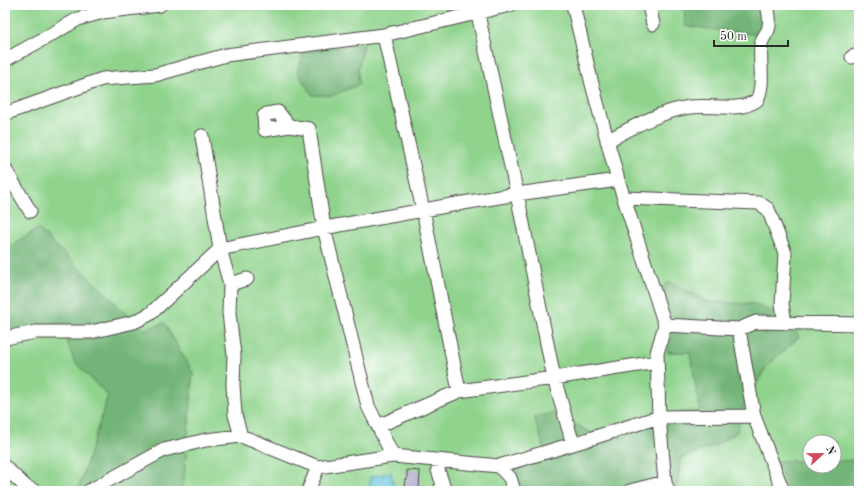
<svg xmlns="http://www.w3.org/2000/svg" width="864" height="496" viewBox="0 0 864 496" font-family="'Old Standard TT',serif">
  <rect width="100%" height="100%" fill="#fff"/>
  <filter id="ink" filterUnits="userSpaceOnUse"><feTurbulence type="fractalNoise" baseFrequency=".025" numOctaves="2"/><feDisplacementMap in="SourceGraphic" scale="8" xChannelSelector="R" yChannelSelector="G"/><feConvolveMatrix kernelMatrix="1 2 1 2 8 2 1 2 1" color-interpolation-filters="sRGB"/></filter>
  <filter id="wash" filterUnits="userSpaceOnUse"><feTurbulence type="fractalNoise" baseFrequency=".012" numOctaves="4" result="noise"/><feDisplacementMap in="SourceGraphic" scale="16" xChannelSelector="R" yChannelSelector="G"/><feGaussianBlur stdDeviation="0.9" result="paint"/><feColorMatrix in="noise" values="0 0 0 0 0 0 0 0 0 0 0 0 0 0 0 0 0 1.4 0 .05"/><feComposite in="paint" operator="in"/></filter>
  <g filter="url(#wash)">
    <rect width="100%" height="100%" fill="#f7ebd8"/>
    <path fill="#8fd38c" stroke="#5d7f5c" fill-rule="evenodd" d="M5 5H859V477L788 491H677L676 490 681 458 718 444 737 432 743 408 767 365 799 337 753 304 708 302 669 283 666 308 668 352H690L700 410 644 417 591 433 556 414 535 417 547 457 520 488V491H183L193 373 164 323 144 330 38 229 5 249ZM364 44 358 70 304 52ZM810 442H834V466H810Z
      M61 323 74 361 108 396 78 491H5V334Z"/>
    <path fill="#73b578" stroke="#4f7052" d="M684 5H763L762 35 685 26Z
      M364 43 358 69 359 84 332 96 312 95 297 72 304 52Z
      M38 229 144 330 164 323 193 373 183 491H78L108 396 74 361 61 323 5 334V249Z
      M669 282 708 302 753 304 791 319 799 337 767 366 743 408 737 432 718 444 681 458 676 489 677 491H520V488L509 470 547 457 534 417 556 413 591 433 644 417 700 410 690 352H668L666 308 660 289Z
      M859 460V491H788L777 461H810V466H834V461Z"/>
    <path fill="#57bed4" stroke="#417480" d="M391 472 395 491H369L370 477Z"/>
    <g id="blocks">
      <path fill="#b1a6d1" d="M407 470 420 471 419 490 404 489 405 479 407 480Z"/>
    </g>
  </g>
  <g filter="url(#ink)">
    <use href="#blocks" fill-opacity="0" stroke="#4a4845" stroke-width="1"/>
    <g fill="none" stroke-linecap="round" stroke-linejoin="round">
      <g stroke="#4a4845" stroke-width="15">
        <path id="minor" d="M476 5 517 194 554 378 573 444
          M573 5 592 84 618 180 665 325 657 353 659 417 665 482 668 491
          M649 5 653 24
          M384 35 423 210 459 391
          M852 57 859 55
          M5 60 45 38 78 19 103 12 160 5
          M5 115 10 112 102 79 155 75 226 55 384 35 510 5
          M289 126 278 112 267 114 264 116 265 130 289 126 309 129 324 228 368 406 393 456
          M202 136 220 249 230 284 229 313 234 355 233 385 235 415 241 436
          M607 141C633 127 661 111 690 107 712 104 739 113 757 100 765 84 759 62 761 44 762 38 766 35 768 30 771 22 769 13 767 5
          M5 169 30 211
          M624 198 759 203 768 209 785 253 782 304 785 323
          M230 284 247 279
          M665 325 739 329 754 416 783 491
          M739 329 756 322 859 324
          M5 338 36 332H91L134 322 150 314 220 249 324 228 457 204 517 194 618 180
          M378 426 459 391 554 378 657 362
          M499 466 510 478 514 491
          M5 467 26 487 35 491
          M89 491 164 450 206 440 241 436 318 467 393 456 499 466 573 444 659 417 754 416
          M308 491 318 467
          M439 491 443 485 438 470 439 460
          M630 491 665 482"/>
      </g>
      <path stroke="#4a4845" stroke-width="2" stroke-dasharray="1 3" stroke-linecap="butt" d="M854 5 856 19 859 31"/>
      <use href="#minor" stroke="#fff" stroke-width="13"/>
    </g>
  </g>
  <rect width="864" height="496" fill="none" stroke="#fff" stroke-width="20"/>
  <g transform="translate(822 454) rotate(68)"><circle r="19" fill="#ffffff" stroke="#aaaaaa"/>
  <path d="M0-3L7 15L0 10L-7 15Z" fill="#d1495b"/>
  <text y="-6" font-size="11" font-weight="bold" text-anchor="middle" fill="#2b2b2b">N</text>
  </g>
  <path d="M714 40v6h74v-6" fill="none" stroke="#2b2b2b" stroke-width="2"/>
  <text x="720" y="40" font-size="12" fill="#2b2b2b" stroke="#ffffff" stroke-width="3" paint-order="stroke">50 m</text>
</svg>
